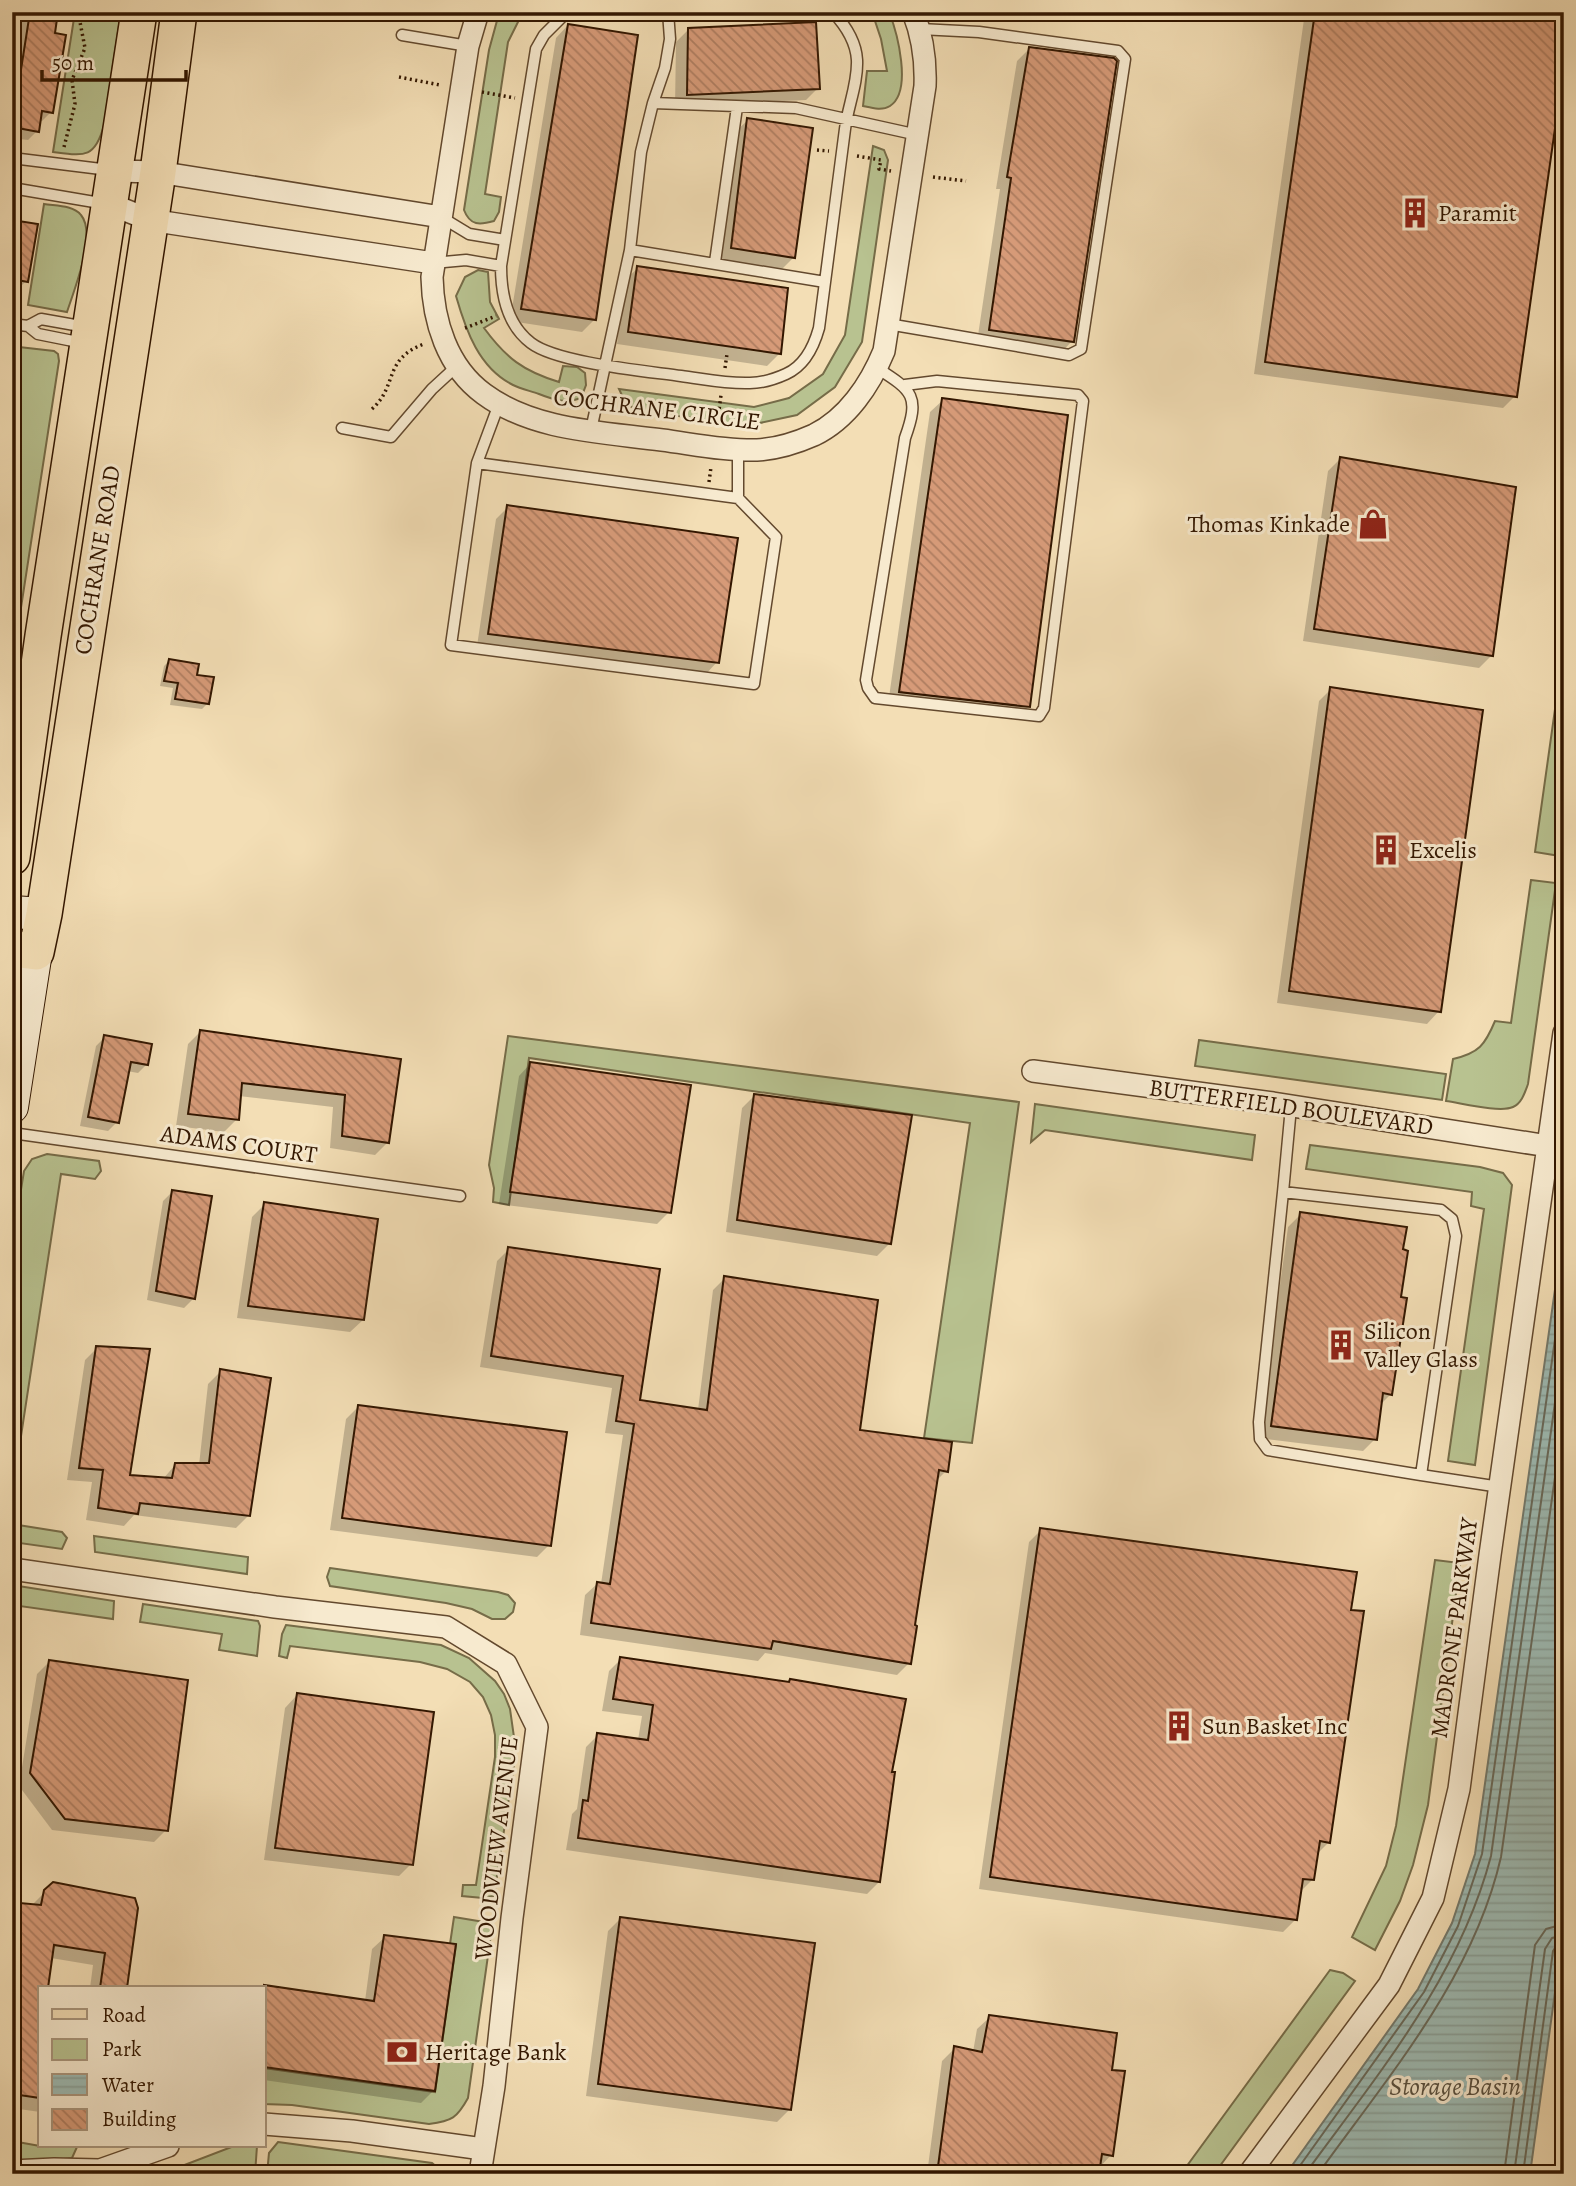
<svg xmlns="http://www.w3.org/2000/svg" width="1576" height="2186" viewBox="0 0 1576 2186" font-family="Alegreya,serif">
  <defs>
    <pattern id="water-rules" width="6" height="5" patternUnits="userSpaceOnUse" patternTransform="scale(1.75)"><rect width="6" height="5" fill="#9dbbb4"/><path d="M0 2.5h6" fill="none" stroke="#88a099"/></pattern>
    <pattern id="building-back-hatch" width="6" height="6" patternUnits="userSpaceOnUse" patternTransform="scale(1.75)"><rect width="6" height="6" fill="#d69a78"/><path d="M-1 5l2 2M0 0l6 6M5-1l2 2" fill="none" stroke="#ae7d60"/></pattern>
  </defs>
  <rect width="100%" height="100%" fill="#f3deb5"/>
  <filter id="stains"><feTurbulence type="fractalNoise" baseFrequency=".00286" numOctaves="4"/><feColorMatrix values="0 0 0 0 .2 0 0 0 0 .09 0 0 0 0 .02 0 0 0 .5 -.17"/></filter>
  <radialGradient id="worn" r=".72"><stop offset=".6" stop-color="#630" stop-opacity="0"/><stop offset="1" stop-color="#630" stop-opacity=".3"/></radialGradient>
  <path fill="#b8c290" stroke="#766c48" stroke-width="2" d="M75 12H121L104 125C95 159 84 156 53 152Z
    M502 12H523L508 42 485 194 501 197 499 212 494 221C480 225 470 226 464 210L489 50 498 17Z
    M872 12H889C897 32 913 91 890 106 882 111 872 108 863 106L867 71H887L881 39Z
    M873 146 884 150 888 160 862 342 835 387 797 415 746 426 638 410 626 404 619 389 754 407 789 398 823 374 845 335Z
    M44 204C55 206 73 205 81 215 97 234 74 290 67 312L28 305Z
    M478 270 488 272 490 302 499 319 484 328C506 358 523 371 559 382L563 366 577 367 585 373 586 385 581 398C566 404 554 400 539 394 531 391 521 389 513 385 479 368 466 331 456 296L465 277Z
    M19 347 54 351 58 354 59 361 12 666V385Z
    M1564 645V826L1560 856 1535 852Z
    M1531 880 1556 883 1528 1084C1525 1092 1522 1103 1513 1107 1500 1113 1461 1103 1446 1101L1453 1059C1479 1053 1485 1045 1495 1021L1511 1023Z
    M508 1036 1019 1102 972 1443 924 1438 970 1123 529 1058 509 1205 493 1202 494 1188 489 1165Z
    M1199 1040 1446 1074 1442 1100 1195 1066Z
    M1035 1104 1255 1135 1252 1160 1045 1130 1031 1142Z
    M1310 1145 1480 1167 1503 1173 1512 1185 1475 1465 1448 1461 1484 1209 1471 1206 1472 1192 1306 1169Z
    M47 1154 99 1161 101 1171 95 1179 61 1174 12 1495V1245L24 1171 32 1159Z
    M12 1524 62 1532 67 1538 62 1549 12 1542Z
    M94 1536 248 1557 247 1574 95 1552Z
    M1435 1560 1460 1563 1428 1805 1413 1865 1400 1901 1375 1950 1352 1937 1386 1866 1396 1826Z
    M330 1568 498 1592 508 1595 515 1603 513 1612 505 1619H492L472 1609 446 1603 330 1586 327 1577Z
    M12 1585 114 1601 113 1619 12 1605Z
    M143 1604 258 1621 260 1626 257 1656 219 1650 222 1634 140 1622Z
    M286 1625 441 1645 469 1658 495 1681 504 1694 510 1709 514 1737V1765L494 1896 483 1898 462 1896 463 1885H476L495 1757V1735L491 1715 483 1697 470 1682 447 1669 420 1662 290 1646 287 1658 279 1656 282 1634Z
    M454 1917 484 1922 492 1927 468 2098C457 2118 452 2121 429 2124L292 2105 264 2104V2068L435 2092 456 1945 450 1944Z
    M1330 1970 1343 1973 1355 1981 1214 2174H1181Z
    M12 2141 40 2146 77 2147 72 2158 28 2163 12 2160Z
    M278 2142 432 2163 445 2174H267L269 2153Z
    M234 2146H257L255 2174H161Z"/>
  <path fill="url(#water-rules)" stroke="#73796c" stroke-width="2" d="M1564 1226V1927L1530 2174H1286L1418 1989 1452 1923 1475 1854Z"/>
  <path fill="#0003" d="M28 12H56L51 112 42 121H39L37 131 28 140 12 138V84L22 21Z
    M1305 12H1564L1515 396 1503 408 1254 374Z
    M568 25 595 319 582 332 510 321 556 38Z
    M688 30 818 88 806 100 675 106 676 42Z
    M1029 49 1072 341 1060 354 977 342 1000 189H996L1017 61Z
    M748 120 793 258 781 270 720 260 735 132Z
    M12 222 26 281 17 290 12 289Z
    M638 268 780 353 767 366 617 344 625 280Z
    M943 400 1029 706 1016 719 888 704 930 412Z
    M1340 459 1491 656 1479 668 1303 641 1328 471Z
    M508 507 717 662 705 675 477 646 496 519Z
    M169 661 195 677 208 703 202 709 170 705 173 688 160 686 164 666Z
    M1331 689 1439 1011 1427 1024 1277 1003 1319 701Z
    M200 1032 399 1061 388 1142 375 1155 330 1148 333 1107 239 1096 237 1119 224 1132 176 1126 188 1044Z
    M105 1037 147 1064 138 1073 127 1071 117 1122 108 1131 80 1126 96 1046Z
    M531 1063 669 1212 657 1224 499 1204 519 1076Z
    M755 1095 890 1243 877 1256 726 1232 742 1108Z
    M172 1192 193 1299 184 1308 147 1300 163 1201Z
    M265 1204 363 1320 350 1332 237 1318 252 1217Z
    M1301 1214 1399 1298 1391 1394 1380 1405 1375 1439 1363 1451 1259 1438 1288 1227Z
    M509 1249 658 1271 638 1401 698 1410 713 1290 725 1278 858 1432 946 1471 936 1481 909 1663 897 1675 765 1653 758 1661 580 1635 585 1595 597 1584H601L623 1435 605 1433 612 1388 480 1367 497 1261Z
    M97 1348 127 1477 163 1479 175 1465H199L208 1384 221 1371 249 1515 236 1528 134 1515 124 1526 86 1520 92 1482 67 1480 85 1360Z
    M358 1407 549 1545 537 1557 330 1530 346 1419Z
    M1041 1530 1349 1611 1329 1842 1317 1854 1313 1879 1300 1892 1296 1919 1283 1932 979 1889 1029 1542Z
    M621 1659 787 1684 790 1681 890 1773 879 1882 867 1894 566 1850 572 1814 577 1809 586 1747 598 1735 638 1740 642 1716 602 1711 609 1671Z
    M49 1662 166 1830 154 1842 52 1830 19 1786 37 1674Z
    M297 1695 411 1864 399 1876 264 1860 285 1708Z
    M53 1884 136 1908 125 1988H90L93 1965 51 1958 46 1988H40V2112L12 2108V1914L21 1905H32Z
    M620 1919 789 2110 777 2122 586 2096 608 1931Z
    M385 1937 433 2091 421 2103 264 2080V1988H258L260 1987 365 2001 372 1949Z
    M990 2017 1110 2071 1111 2155 1099 2168 1097 2174H927L942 2061 955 2048 973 2052 977 2029Z"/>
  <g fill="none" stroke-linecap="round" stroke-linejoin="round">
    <path stroke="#68695a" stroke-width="2" d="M1294 2174 1424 1992 1458 1926 1482 1854 1564 1276
      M1305 2174C1378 2074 1459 1978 1491 1856L1564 1339
      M1318 2174C1389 2075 1473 1979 1501 1857L1564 1414
      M1504 2174 1535 1945 1546 1929 1564 1924
      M1514 2174 1545 1949 1552 1938 1564 1935
      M1523 2174 1553 1951 1557 1945 1564 1944"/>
  </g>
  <path fill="url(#building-back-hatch)" stroke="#331701" stroke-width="2" d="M30 12H58L55 33 66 35 53 113 42 111 39 132 12 127Z
    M1315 12H1564V65L1517 397 1265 362Z
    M816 22 820 89 687 95 688 28Z
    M568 24 638 35 596 320 521 309Z
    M1029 47 1114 58 1117 61 1074 342 989 330 1011 178 1007 177Z
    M747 118 813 128 795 258 731 248Z
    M12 220 38 224 28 282 12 279Z
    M637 266 788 288 781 354 628 332Z
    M942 398 1068 415 1030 707 899 692Z
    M1340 457 1516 487 1493 656 1314 629Z
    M507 505 738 538 719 663 488 634Z
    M169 659 199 664 197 675 214 677 209 704 175 699 178 683 164 681Z
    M1330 687 1483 710 1441 1012 1289 991Z
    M200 1030 401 1059 389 1143 342 1136 345 1095 242 1083 239 1120 188 1114Z
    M104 1035 152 1044 148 1065 131 1062 119 1123 88 1117Z
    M530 1062 691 1085 671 1213 510 1192Z
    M754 1094 912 1115 891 1244 737 1220Z
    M172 1190 212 1196 195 1299 156 1291Z
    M264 1202 378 1219 364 1320 248 1306Z
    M1300 1212 1407 1227 1403 1249 1408 1251 1401 1297 1407 1298 1392 1395 1383 1393 1377 1440 1271 1426Z
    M508 1247 660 1269 640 1400 707 1410 724 1276 878 1300 860 1430 952 1442 948 1472 939 1470 915 1625 917 1626 911 1664 773 1641 771 1649 591 1623 597 1582 610 1584 634 1424 616 1421 623 1376 491 1356Z
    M96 1346 150 1349 130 1475 172 1478 175 1463H209L220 1369 271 1378 250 1516 140 1503 138 1514 98 1508 103 1470 79 1468Z
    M358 1405 567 1432 551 1546 342 1518Z
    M1040 1528 1357 1572 1351 1610 1364 1611 1330 1843 1320 1841 1314 1880 1303 1879 1297 1920 990 1877Z
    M620 1657 789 1682 790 1679 906 1699 892 1772H895L880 1882 578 1838 583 1800 588 1801 597 1733 648 1740 653 1705 613 1699Z
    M49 1660 188 1680 168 1831 65 1819 30 1773Z
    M297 1693 434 1712 413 1865 275 1848Z
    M53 1882 135 1898 138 1908 127 1988H100L105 1953 54 1945 48 1988H40V2098L12 2094V1915L20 1903 41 1905 44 1890Z
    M620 1917 815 1943 791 2110 598 2084Z
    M384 1935 456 1944 435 2091 264 2067V1985L374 2001Z
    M989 2015 1117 2033 1112 2070 1125 2071 1113 2156 1102 2154 1099 2174H937L954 2046 982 2052Z"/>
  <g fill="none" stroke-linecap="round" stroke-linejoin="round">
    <g stroke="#63492e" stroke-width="13">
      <path id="lane" d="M567 12 544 35 536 49 501 266C501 294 507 325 531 343 557 363 646 371 681 376 704 379 727 384 750 383 761 383 775 379 786 374 804 366 814 346 819 328 828 262 836 195 845 129 848 106 858 83 857 60 856 41 845 25 833 12
        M402 35 468 46
        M653 103 796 108 918 135
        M12 158 109 170
        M12 188 106 204
        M441 217 469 234 505 240
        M630 250 825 282
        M715 262 737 107
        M433 263 466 260 501 266
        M12 324 28 326 38 334 83 343
        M888 324 1069 355 1081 349 1125 59 1118 51 979 32 920 29
        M28 326 41 319 86 327
        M877 368C913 391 920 396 905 438L866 680 868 688 875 698 1039 716 1044 708 1083 401 1078 395 937 381 905 385
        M342 428 391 437 432 389 457 366
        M591 430 630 250 641 152 653 103 665 68 670 39 668 12
        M477 463 738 498 776 537 754 684 451 645Z
        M477 463 499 404
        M738 498V450
        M1291 1107 1283 1192 1441 1210 1452 1219 1456 1236 1421 1475 1500 1487
        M12 1133 460 1196
        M1283 1192 1259 1422 1260 1439 1268 1450 1421 1475"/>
    </g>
    <g stroke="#63492e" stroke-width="24">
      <path id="street" d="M478 12 468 46 432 277C433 321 447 367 484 394 534 431 603 432 662 440 693 444 726 451 757 450 776 449 796 443 814 435 847 419 870 385 884 351L925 86C926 60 923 37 913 12
        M116 171 158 172 441 217
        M110 204 150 220 433 263
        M1033 1071 1273 1103 1548 1146
        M12 1569 275 1607 446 1627 506 1664 537 1727 512 1918 494 2086 480 2174
        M264 2124 352 2131 483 2149
        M12 2171 54 2169 100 2170 168 2146
        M1249 2174 1389 1985 1433 1898 1459 1789 1490 1555 1564 1033"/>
    </g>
    <g stroke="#331701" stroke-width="34">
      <path id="secondary" d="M12 912 44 914
        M12 1107 36 952"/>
    </g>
    <g stroke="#331701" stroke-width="38">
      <path id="primary" d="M12 857 43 636 139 12
        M12 949 36 952 44 914 158 172 179 12"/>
    </g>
    <path stroke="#331701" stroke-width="3.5" stroke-dasharray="2 3.5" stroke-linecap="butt" d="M399 77 440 85
      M482 92 515 98
      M64 147 75 104 72 80 85 48 80 22 81 12
      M817 150 829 151
      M857 156 881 160 879 169 891 171
      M933 177 966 181
      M465 328 496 316
      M725 368 727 354
      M372 409C398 386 383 359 424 344
      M717 425 721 395
      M709 482 711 467"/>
    <use href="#lane" stroke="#f7eacf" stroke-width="10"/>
    <use href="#street" stroke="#f7eacf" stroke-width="21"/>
    <use href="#secondary" stroke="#f7eacf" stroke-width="32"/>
    <use href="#primary" stroke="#f3deb5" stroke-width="35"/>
  </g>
  <defs>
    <g id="building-bare" transform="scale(2.415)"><path d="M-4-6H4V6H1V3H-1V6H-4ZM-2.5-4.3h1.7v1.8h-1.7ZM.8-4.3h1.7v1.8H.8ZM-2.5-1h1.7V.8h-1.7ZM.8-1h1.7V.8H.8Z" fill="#8f2418" stroke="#f7eacf" stroke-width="2.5" paint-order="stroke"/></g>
    <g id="shop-bare" transform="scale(2.415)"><path d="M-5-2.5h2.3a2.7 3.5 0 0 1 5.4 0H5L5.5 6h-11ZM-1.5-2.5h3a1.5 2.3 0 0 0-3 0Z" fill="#8f2418" stroke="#f7eacf" stroke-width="2.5" paint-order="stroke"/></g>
    <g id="bank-bare" transform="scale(2.415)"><path d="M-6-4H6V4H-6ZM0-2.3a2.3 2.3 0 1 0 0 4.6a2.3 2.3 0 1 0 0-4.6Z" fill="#8f2418" stroke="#f7eacf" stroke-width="2.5" paint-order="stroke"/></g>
  </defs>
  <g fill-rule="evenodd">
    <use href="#building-bare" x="1415" y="213"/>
    <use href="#shop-bare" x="1373" y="524"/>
    <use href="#building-bare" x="1386" y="850"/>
    <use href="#building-bare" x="1341" y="1345"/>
    <use href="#building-bare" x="1179" y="1726"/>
    <use href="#bank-bare" x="402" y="2052"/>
  </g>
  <g text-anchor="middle" stroke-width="6" stroke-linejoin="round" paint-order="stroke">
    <g font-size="24" fill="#331701" stroke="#f7eacf" text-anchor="start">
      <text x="1438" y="221">Paramit</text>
      <text x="1350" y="532" text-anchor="end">Thomas Kinkade</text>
      <text x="1409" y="858">Excelis</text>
      <text x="1364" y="1339">Silicon<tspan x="1364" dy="28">Valley Glass</tspan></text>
      <text x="1202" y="1734">Sun Basket Inc</text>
      <text x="425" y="2060">Heritage Bank</text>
    </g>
    <g font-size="24" fill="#331701" stroke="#f7eacf">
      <text transform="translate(657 409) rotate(7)" y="8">COCHRANE CIRCLE</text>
      <text transform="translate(97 560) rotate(-81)" y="8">COCHRANE ROAD</text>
      <text transform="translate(1291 1107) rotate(8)" y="8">BUTTERFIELD BOULEVARD</text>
      <text transform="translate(239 1144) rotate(8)" y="8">ADAMS COURT</text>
      <text transform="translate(1454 1628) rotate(-82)" y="8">MADRONE PARKWAY</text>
      <text transform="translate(496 1848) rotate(-83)" y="8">WOODVIEW AVENUE</text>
    </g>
    <g font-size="26" font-style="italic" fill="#585040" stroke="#f7eacf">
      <text x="1455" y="2095">Storage Basin</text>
    </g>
  </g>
  <rect width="1576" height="2186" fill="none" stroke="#f3deb5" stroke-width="42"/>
  <rect x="14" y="14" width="1548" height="2158" fill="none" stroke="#331701" stroke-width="3.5"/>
  <rect x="21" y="21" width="1534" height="2144" fill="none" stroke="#331701" stroke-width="2"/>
  <rect x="38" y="1986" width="228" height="161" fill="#f7eacf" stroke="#a9967d" stroke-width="2"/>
  <rect x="52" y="2009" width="35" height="10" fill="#f3deb5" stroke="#a9967d" stroke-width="2"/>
  <text x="102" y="2022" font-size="21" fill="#331701">Road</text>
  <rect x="52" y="2039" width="35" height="21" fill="#b8c290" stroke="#a9967d" stroke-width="2"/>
  <text x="102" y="2056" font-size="21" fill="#331701">Park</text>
  <rect x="52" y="2074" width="35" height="21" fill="url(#water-rules)" stroke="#a9967d" stroke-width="2"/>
  <text x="102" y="2092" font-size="21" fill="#331701">Water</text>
  <rect x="52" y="2109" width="35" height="21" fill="url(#building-back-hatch)" stroke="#a9967d" stroke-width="2"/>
  <text x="102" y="2126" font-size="21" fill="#331701">Building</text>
  <path d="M42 70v10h144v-10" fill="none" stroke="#331701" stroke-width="3.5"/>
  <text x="52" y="70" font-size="21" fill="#331701" stroke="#f7eacf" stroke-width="5" paint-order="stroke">50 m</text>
  <rect width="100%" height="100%" filter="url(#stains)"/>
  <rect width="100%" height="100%" fill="url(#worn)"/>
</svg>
